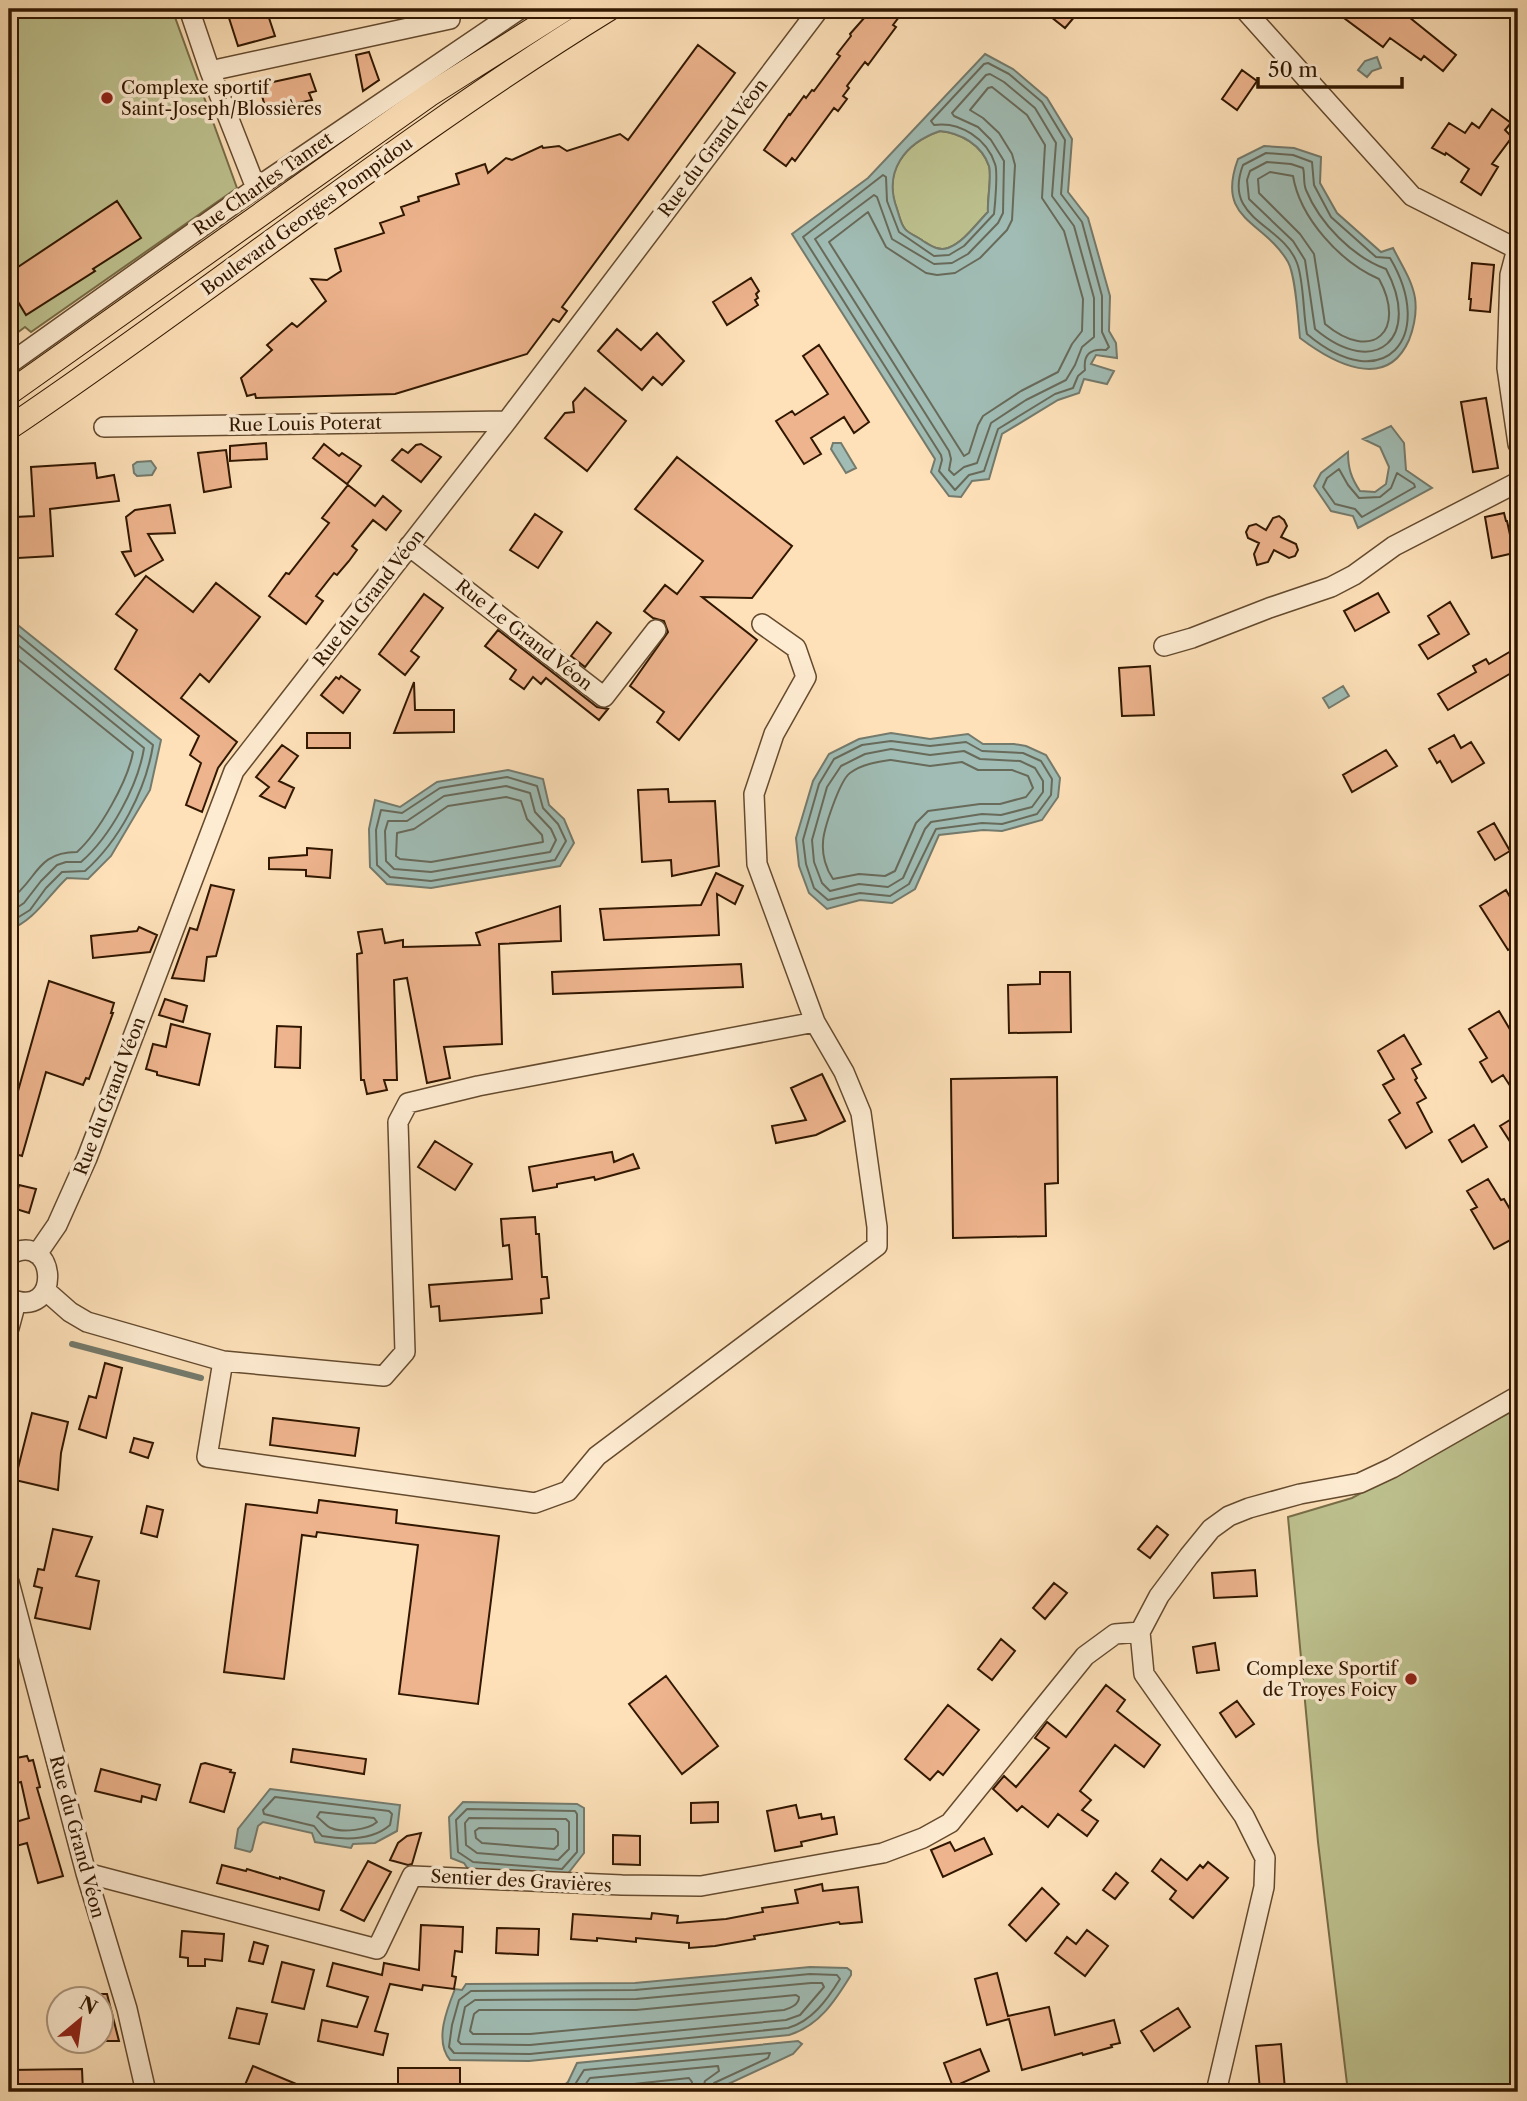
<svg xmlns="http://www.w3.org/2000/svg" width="1527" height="2101" viewBox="0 0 1527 2101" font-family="'Libre Caslon Text',serif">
  <rect width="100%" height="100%" fill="#fee1b9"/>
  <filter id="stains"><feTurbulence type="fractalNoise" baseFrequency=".00286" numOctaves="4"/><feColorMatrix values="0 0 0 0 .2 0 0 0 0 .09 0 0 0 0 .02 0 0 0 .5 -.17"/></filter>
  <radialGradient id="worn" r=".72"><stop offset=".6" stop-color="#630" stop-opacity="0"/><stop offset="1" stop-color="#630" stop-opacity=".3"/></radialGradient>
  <path fill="#bec390" stroke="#786d48" stroke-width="2" d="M9 9H172L237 188 31 332 25 327 9 339V349Z
    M940 131C961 133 982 145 989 166 992 176 987 200 988 212 976 224 964 242 948 248 938 251 931 246 923 241 918 237 909 234 905 229 901 225 899 215 897 209 882 172 905 143 940 131Z
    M1518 1408V2092H1348L1318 1842 1288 1517 1352 1498Z"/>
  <path fill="#a0bcb4" stroke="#747a6c" stroke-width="2" fill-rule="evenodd" d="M985 54 1013 69 1047 98 1072 139 1068 192 1088 218 1110 296 1109 331 1116 343 1117 358 1096 355 1091 364 1114 371 1107 384 1084 379 1079 393 1058 400 1002 434 989 479 972 481 961 497 949 496 931 472 935 459 792 234 868 178ZM940 131C961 133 982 145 989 166 992 176 987 201 988 212 976 224 964 242 948 248 938 251 931 246 923 241 918 237 909 234 905 229 901 225 899 215 897 209 883 171 905 143 940 131Z
    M1377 57 1381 68 1372 71 1367 77 1358 70 1365 61Z
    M1264 146 1294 148 1321 157 1320 183 1337 213 1381 252 1393 248C1401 264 1412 280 1415 298 1417 312 1414 327 1409 340 1386 392 1333 363 1300 338 1298 321 1296 276 1288 262 1264 220 1215 221 1238 159Z
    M1391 426 1404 443 1406 470 1432 488 1358 528 1353 516 1331 511 1314 486 1321 473 1348 452C1348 468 1351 478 1360 491L1375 492 1386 484 1389 467 1380 447 1363 439Z
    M833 443H841L856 468 846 473 831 449Z
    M151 461 156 468 152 475 137 476 134 473 133 465 137 462Z
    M9 618 161 740 150 790 111 856 88 879 67 878C48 896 34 921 9 930Z
    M1343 686 1349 696 1329 708 1323 698Z
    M891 733 930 739 968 734 983 744H1014L1026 746 1046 755 1060 778 1058 797 1042 820 1002 831 983 830 939 835 915 889 892 903 860 900 827 909 809 893 799 866 796 838 813 781 829 754 859 739Z
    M508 770 543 779 549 805 564 819 574 843 560 866 431 888 387 884 370 867 369 829 375 800 400 807 437 782Z
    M270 1789 400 1805 397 1831 375 1843 353 1844 351 1848 315 1842 312 1833 263 1822 258 1826 252 1850 250 1852 235 1848 238 1829Z
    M463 1802 577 1804 584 1808V1853L566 1876 468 1869 464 1863 451 1858 449 1817Z
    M810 1967 847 1968 851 1971V1975C835 2001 819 2026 789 2035L529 2061 450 2060C434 2041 447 2009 455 1989L462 1990 466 1984 635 1983Z
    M798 2041 802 2044 793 2054 711 2092H522L528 2085 563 2086 568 2082 577 2063Z"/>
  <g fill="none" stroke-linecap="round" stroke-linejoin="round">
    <path stroke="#686a5a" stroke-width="2" d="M988 63 1009 74 1042 102 1065 140 1061 194 1082 222 1102 296V332L1109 347 1106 350C1091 348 1083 354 1085 370L1078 376 1073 388 1055 394 998 429 984 471 969 475 955 490 939 471 942 460 941 455 803 237 883 175 886 177 887 201 899 232 934 256 949 255 964 246 994 214C995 205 998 171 995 164 987 139 960 121 934 125L931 121 984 64Z
      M990 74 1004 82 1035 108 1056 143 1052 196 1074 226 1094 298V337L1082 347 1075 365 1066 380 1026 400 991 423 977 463 964 467 954 475 949 470 951 459 949 451 815 239 874 195 877 197 892 239 934 264 952 263 968 254 998 223 1003 213 1004 161 991 140 978 127 954 116 952 113 986 75Z
      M992 87 1027 115 1045 145 1042 198 1064 231 1083 299 1082 331 1072 344 1058 372 1021 391 983 416 978 425 969 453 964 456 829 242 868 212 886 247 926 273 937 275 955 273 980 258 1007 230 1012 220 1015 165 1012 154 999 133 983 118 970 110 988 88Z
      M1266 153 1293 155 1312 162 1314 185 1331 217 1376 257 1390 258C1437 337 1384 399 1307 334 1303 314 1304 281 1297 263 1282 223 1222 220 1243 165Z
      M1267 162 1291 164 1303 168C1305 175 1303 183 1306 190 1320 224 1353 257 1386 269 1422 336 1377 381 1315 329L1305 260 1293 241 1249 199 1247 180 1250 171Z
      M1270 172 1293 176C1300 218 1340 262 1379 279 1407 330 1373 364 1325 324L1314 254 1300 234 1259 193 1258 179Z
      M1339 469 1348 485 1359 498 1380 497 1391 488 1397 473 1414 484 1415 487 1362 517 1355 509 1335 504 1323 487 1327 478Z
      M9 627 153 745C146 790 119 841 85 871L62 872 46 888 30 910 9 923
      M9 638 144 748C138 786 110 837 81 862H66L57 865 41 881 24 903 9 913
      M9 652 133 752C128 781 99 832 77 852 35 852 37 882 9 900
      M891 741 930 746 966 742 982 751 1023 753 1041 761 1052 779 1051 795 1037 814 1002 824 982 823 936 829 909 884 890 896 860 893 828 900 814 888 806 864 803 840 819 784 834 759 862 745Z
      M891 749 930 755 964 751 980 759 1020 761 1035 768 1043 781V792L1032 807 1001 815 982 814 931 822 925 829 903 878 888 887 859 884 830 891 822 883 814 862 812 840 827 787 841 766 865 754Z
      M891 760 930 766 962 762 978 770H1012L1028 776 1033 788 1026 797 1000 804H980L928 811 916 823 895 871 885 876 859 874 833 879C826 869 822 855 823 843 823 830 840 780 850 773 862 764 877 762 891 760Z
      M507 777 537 786 543 808 558 824 566 841 555 860 431 881 390 877 377 865 376 830 381 810 402 813 440 788Z
      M506 786 530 793 535 812 551 829 556 840 550 852 431 872 394 869 386 861 385 831 388 821H407L444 796Z
      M506 797 521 801 527 819 542 835 543 842 431 862 400 859 396 856 397 833 414 829 448 806Z
      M275 1797 389 1811 392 1814 390 1825C372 1841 345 1840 322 1836L314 1826 264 1814 263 1810Z
      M467 1809 575 1811 577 1814V1852L562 1869 473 1862 458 1852 456 1820Z
      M320 1812 374 1818 377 1822C368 1830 342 1833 331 1828 326 1826 322 1820 317 1817Z
      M469 1818 566 1819 569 1822V1849L558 1860 477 1853 466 1845 465 1823Z
      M479 1828 555 1829 558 1832V1845L554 1849 482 1843 476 1838 475 1831Z
      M810 1974 837 1975 840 1979C827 2000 812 2021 788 2028L530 2054 454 2053 449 2047 452 2025 459 2000 471 1991 635 1990Z
      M811 1983H822L824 1987 800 2015 786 2020 530 2045 461 2044 458 2041 465 2007 475 2000 636 1999Z
      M796 1995 799 1997C799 2005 790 2008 784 2010L530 2034H473L470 2031 474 2014 479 2010H636Z
      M567 2092 574 2086 584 2070 770 2053 768 2058 714 2083 711 2092
      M580 2092 590 2078 718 2066 719 2071 705 2081 702 2092
      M593 2092 597 2088 689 2078 692 2082 691 2092"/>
    <path stroke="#747a6c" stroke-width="6" d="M72 1344 201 1378"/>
  </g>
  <path fill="#eeb48d" stroke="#311700" stroke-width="2" d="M266 9 275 36 238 46 229 18Z
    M872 9H887L899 17 893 25 896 27 868 65 865 62 847 86 849 88 843 96 847 99 838 111 834 108 795 161 792 158 786 166 764 150 789 114 790 115 804 96 806 98 812 90 814 91 840 56 837 54 851 36 850 34Z
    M1041 9H1081L1065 28Z
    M1352 9H1399L1456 55 1443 71 1424 56 1421 60 1390 38 1383 47 1344 18Z
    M698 45 735 73 562 307 567 311 559 322 553 319 527 354 395 394 256 398 255 394 247 396 241 378 272 350 267 345 292 323 297 327 326 301 311 279 327 280 341 271 335 249 384 233 380 223 404 215 401 207 419 201 418 197 459 184 456 174 485 164 488 173 506 158 512 160 542 146 543 148 559 146 567 151 620 134 628 140Z
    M369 52 379 80 363 91 356 55Z
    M1242 70 1257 81 1237 110 1222 99Z
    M310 74 316 91 309 93 312 100 266 110 259 85Z
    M1492 109 1511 123 1505 130 1512 137 1492 164 1498 167 1481 195 1461 182 1469 169 1446 153 1445 155 1432 148 1449 123 1465 133 1472 123 1479 128Z
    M117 201 141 238 93 269 95 271 26 315 9 287V273Z
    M1472 263 1494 265 1490 312 1470 310 1471 299H1469Z
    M751 278 759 291 756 294 758 298 755 300 758 305 727 325 713 302Z
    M617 329 641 350 657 333 684 361 662 385 653 377 642 390 598 351Z
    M819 345 869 422 854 433 844 417 811 438 821 454 804 464 776 421 792 411 795 415 828 394 803 356Z
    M585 388 626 421 587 471 545 438 565 413 574 412 573 402Z
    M1486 398 1498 468 1473 472 1461 402Z
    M266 443 267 459 230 461V446Z
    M324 444 339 456 342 453 361 466 347 484 313 458Z
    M421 444 441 457 421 482 392 460 402 449 408 453 416 445Z
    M226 450 231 487 204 492 198 453Z
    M677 457 792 546 752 598 702 597 757 640 679 740 657 722 664 712 630 686 668 632 664 621 653 618 644 611 665 585 677 594 703 561 635 509Z
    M95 463 97 478 114 475 119 501 50 509 53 556 18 558 16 517 34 516 31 467Z
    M348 485 375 506 383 496 401 511 386 530 373 520 352 546 357 550 349 561 337 575 334 573 316 596 323 601 306 624 269 596 286 573 289 574 329 523 322 518Z
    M170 505 175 533 148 534 163 560 135 576 122 552 131 551 126 517 135 510Z
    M1504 513 1506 521H1507L1514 553 1492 558 1485 517Z
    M535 514 562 532 538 568 510 550Z
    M1279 516 1284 520 1287 526 1281 537 1296 544 1298 550 1295 556 1289 558 1274 550 1268 562 1257 565 1254 554 1259 543 1248 538 1246 532 1249 526 1256 524 1266 530 1273 518Z
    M146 576 193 612 216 583 260 617 209 682 200 674 181 698 237 742 218 768 202 812 186 805 201 763 190 755 199 736 115 669 137 630 116 614Z
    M1378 593 1389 612 1355 631 1344 611Z
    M424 594 443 608 411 651 419 657 405 675 379 654Z
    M1450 602 1469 634 1428 659 1419 645 1439 634 1428 616Z
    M597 622 611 633 585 667 571 656Z
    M498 630 597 707 608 709 599 720 546 678 541 684 533 677 524 689 510 679 516 670 485 646Z
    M1518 647V669L1448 710 1438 694 1476 672 1473 666 1486 659 1489 664Z
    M1150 666 1154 715 1122 716 1119 668Z
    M341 676 360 690 343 713 321 695 336 677 339 679Z
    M414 682 415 710H454V732L394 733Z
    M307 733H350V748H307Z
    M1454 735 1461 748 1471 742 1484 763 1452 782 1440 761 1437 763 1429 749Z
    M282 745 298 756 279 781 294 788 285 808 260 796 269 787 256 777Z
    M1386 750 1397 766 1352 792 1343 775Z
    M668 789 669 802 715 801 719 866 672 876 671 860 642 862 638 790Z
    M1494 823 1510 851 1495 860 1478 832Z
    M307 848 332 850 330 878 306 876V870L269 869V858L307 855Z
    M716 873 743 886 735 904 717 894 719 935 604 940 600 909 701 905Z
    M211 885 234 890 216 956 207 957 204 981 172 978 190 928 197 930Z
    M1506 890 1518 911V944L1508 950 1480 906Z
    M560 906 561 941 499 944 502 1044 444 1047 450 1078 427 1083 407 978 394 980 397 1080H384L387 1090 367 1094 364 1080H361L357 954 362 953 358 932 382 929 385 943 403 940V947L480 945 476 933Z
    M139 927 157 935 150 952 93 958 91 936 137 931Z
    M741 964 743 987 553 994 552 972Z
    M1040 972H1070L1071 1032 1009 1033 1008 985 1040 984Z
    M49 981 114 1003 111 1013H113L89 1079 86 1078 83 1085 46 1072 22 1156 9 1152V1123Z
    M165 999 187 1006 183 1022 159 1015Z
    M1499 1011 1518 1043V1098L1503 1075 1492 1082 1480 1062 1487 1058 1469 1029Z
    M171 1024 210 1034 199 1085 157 1075V1072L146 1069 153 1044 166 1047Z
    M277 1026 301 1027 300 1068 275 1067Z
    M1404 1035 1421 1064 1412 1069 1417 1078 1415 1080 1426 1098 1417 1103 1432 1132 1406 1148 1389 1120 1400 1113 1383 1085 1394 1079 1378 1051Z
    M822 1074 845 1121 816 1135 776 1143 772 1126 806 1120 791 1088Z
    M1057 1077 1058 1183 1045 1184 1046 1236 953 1238 951 1079Z
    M1518 1115V1154L1500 1126Z
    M1474 1125 1487 1147 1462 1162 1449 1140Z
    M435 1141 472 1164 455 1190 418 1167Z
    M612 1152 614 1162 633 1154 639 1168 595 1180 594 1177 557 1184V1187L533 1191 529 1167Z
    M1488 1179 1501 1200 1504 1199 1518 1223V1236L1494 1249 1471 1210 1477 1207 1467 1191Z
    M19 1185 36 1189 29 1213 13 1208Z
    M535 1217 536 1234H539L542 1277H547L549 1298 541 1299 542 1313 440 1321 439 1306 431 1307 429 1285 512 1279 509 1245 503 1246 501 1219Z
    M105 1363 122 1368 106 1438 79 1429 89 1396 96 1398Z
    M32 1413 68 1422 61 1453 58 1490 15 1480Z
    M273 1418 359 1428 355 1456 270 1445Z
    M134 1438 153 1443 148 1458 130 1452Z
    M319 1500 397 1510 396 1523 499 1536 478 1704 399 1694 418 1545 317 1532 316 1537 302 1535 284 1679 224 1672 246 1504 317 1513Z
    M147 1506 163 1510 157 1537 141 1533Z
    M1157 1526 1168 1535 1150 1558 1138 1549Z
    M53 1529 92 1537 76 1576 99 1581 90 1629 35 1618 42 1588 34 1586 38 1569 44 1570Z
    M1255 1570 1257 1596 1214 1598 1212 1573Z
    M1054 1583 1067 1593 1045 1619 1033 1608Z
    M1001 1639 1015 1651 992 1680 978 1669Z
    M1215 1643 1219 1670 1197 1673 1193 1647Z
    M666 1676 718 1746 682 1774 629 1704Z
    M1106 1685 1125 1700 1117 1711 1160 1745 1144 1767 1115 1745 1080 1791 1091 1800 1082 1810 1098 1821 1087 1836 1058 1814 1048 1827 1022 1806 1017 1811 993 1789 1004 1776 1016 1787 1049 1748 1035 1738 1047 1722 1066 1737Z
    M1237 1701 1254 1724 1236 1737 1220 1713Z
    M948 1705 979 1730 943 1775 938 1771 930 1780 905 1759Z
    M293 1749 366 1759 364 1774 291 1762Z
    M27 1756 29 1761 33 1760 40 1787 37 1788 63 1876 38 1883 27 1843 9 1848V1824L29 1818 21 1782 17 1783 13 1765 17 1764 16 1758Z
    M205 1763 231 1770 230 1772 235 1773 224 1812 190 1802 201 1764Z
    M101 1769 160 1785 156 1800 142 1796 141 1802 95 1791Z
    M718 1802V1822L691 1823V1803Z
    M796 1805 799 1818 821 1814 822 1819 834 1817 837 1834 801 1842 802 1846 775 1851 767 1811Z
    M421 1833 412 1864 408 1865 390 1860 398 1843 407 1836Z
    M613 1835 640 1836V1865L613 1864Z
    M984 1838 992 1854 943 1877 931 1850 950 1842 955 1851Z
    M1161 1859 1187 1880 1200 1865 1203 1868 1208 1862 1228 1878 1193 1918 1170 1899 1176 1891 1152 1871Z
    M368 1861 391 1872 364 1921 341 1910Z
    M222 1865 246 1871 247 1869 280 1879V1877L324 1891 319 1910 217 1883Z
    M1116 1873 1128 1883 1115 1899 1103 1890Z
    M822 1884 823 1891 858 1887 862 1922 840 1924 839 1922 754 1936 755 1939 715 1946 689 1948V1943L636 1938V1942L597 1938V1941L571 1939 573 1914 651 1919 652 1913 678 1916 677 1923 726 1919 763 1912 762 1908 798 1903 795 1890Z
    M1042 1888 1059 1904 1026 1941 1009 1925Z
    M421 1925 463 1927 462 1952 455 1951 452 1976 456 1977 454 1989 423 1985 422 1990 390 1984 375 2031 388 2034 383 2055 318 2041 322 2020 357 2027 368 1997 327 1986 333 1963 382 1975 384 1963 419 1970Z
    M497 1928 539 1929 538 1955 496 1953Z
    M1087 1930 1108 1946 1085 1976 1055 1953 1067 1937 1076 1944Z
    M182 1931 224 1934 222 1961 205 1959V1966H188V1958L180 1957Z
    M254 1942 268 1946 263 1964 249 1961Z
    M282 1962 314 1970 304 2009 272 2002Z
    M997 1973 1008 2016 1049 2007 1055 2035 1114 2020 1120 2043 1111 2045 1112 2047 1083 2055 1082 2053 1022 2070 1009 2019 987 2025 975 1979Z
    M102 1994H107L119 2041H102Z
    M237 2008 267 2014 259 2044 229 2038Z
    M1178 2008 1190 2027 1154 2051 1141 2031Z
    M1281 2044 1285 2089 1260 2090 1256 2046Z
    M980 2049 989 2071 953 2087 944 2063Z
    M253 2066 313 2091V2092H242Z
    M398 2068H460V2092H398Z
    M82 2069 83 2092H12V2086H9V2070Z"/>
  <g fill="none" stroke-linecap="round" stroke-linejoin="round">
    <g stroke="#644a2e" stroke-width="22">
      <path id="minor" d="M189 9 210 71 256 188
        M1244 9 1412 196 1517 249
        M210 71 450 19
        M1518 245 1510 275 1507 368 1518 444
        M9 364 256 188 520 9
        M104 427 507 421
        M409 546 604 697 656 630
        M1164 646 1192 638 1269 608 1331 587 1354 575 1394 546 1518 482
        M37 1254 57 1225 87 1158 234 771 507 421 819 9
        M9 1255C58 1228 63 1323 9 1298
        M45 1290 70 1312 87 1322 223 1361 384 1376 405 1352 398 1122 408 1103 478 1086 815 1022
        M9 1328 16 1302
        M223 1361 207 1457 535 1503 568 1491 597 1456 877 1246V1227L861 1113 844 1072 815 1022 757 864 754 794 774 734 806 677 796 648 762 624
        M9 1582 86 1873 127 2009 146 2092
        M86 1873 377 1949 412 1876 622 1885 701 1886 883 1853 923 1838 950 1823 1085 1656 1115 1634 1140 1632
        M1216 2092 1264 1887 1265 1858 1244 1816 1144 1674 1140 1632 1159 1596 1189 1556 1211 1529 1229 1516 1249 1508 1300 1494 1360 1483 1392 1468 1518 1396"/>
    </g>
    <g stroke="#311700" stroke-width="25">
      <path id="major" d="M9 393 429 95 565 9
        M9 428C211 292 401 137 609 9"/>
    </g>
    <use href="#minor" stroke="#feecd2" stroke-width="19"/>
    <use href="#major" stroke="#fee1b9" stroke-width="23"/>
  </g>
  <g fill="#8f2418" stroke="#feecd2" stroke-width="2.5">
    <circle cx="107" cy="98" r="7"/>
    <circle cx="1411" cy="1679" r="7"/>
  </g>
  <g text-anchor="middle" stroke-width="7" stroke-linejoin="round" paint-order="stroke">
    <g font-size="18" fill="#311700" stroke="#feecd2" text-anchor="start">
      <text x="121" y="94">Complexe sportif<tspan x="121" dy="21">Saint-Joseph/Blossières</tspan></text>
      <text x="1397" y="1675" text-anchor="end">Complexe Sportif<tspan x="1397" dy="21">de Troyes Foicy</tspan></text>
    </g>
    <g font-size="18" fill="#311700" stroke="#feecd2">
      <text transform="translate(713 148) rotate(-53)" y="6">Rue du Grand Véon</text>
      <text transform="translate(263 184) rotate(-35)" y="6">Rue Charles Tanret</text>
      <text transform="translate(307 216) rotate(-36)" y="6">Boulevard Georges Pompidou</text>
      <text transform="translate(305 424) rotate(-1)" y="6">Rue Louis Poterat</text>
      <text transform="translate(369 598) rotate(-52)" y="6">Rue du Grand Véon</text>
      <text transform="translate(524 635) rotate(38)" y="6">Rue Le Grand Véon</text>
      <text transform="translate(110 1096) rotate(-69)" y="6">Rue du Grand Véon</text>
      <text transform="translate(77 1837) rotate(75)" y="6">Rue du Grand Véon</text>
      <text transform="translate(521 1881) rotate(3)" y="6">Sentier des Gravières</text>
    </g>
  </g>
  <rect width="1527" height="2101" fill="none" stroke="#fee1b9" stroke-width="35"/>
  <rect x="10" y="10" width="1506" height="2080" fill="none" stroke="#311700" stroke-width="3.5"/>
  <rect x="18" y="18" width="1492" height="2066" fill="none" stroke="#311700" stroke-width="2"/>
  <g transform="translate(80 2020) rotate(29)"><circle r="33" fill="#feecd2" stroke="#ac977e" stroke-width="2"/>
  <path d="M0-5L12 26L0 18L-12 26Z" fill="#8f2418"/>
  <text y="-10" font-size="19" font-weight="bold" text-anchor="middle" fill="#311700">N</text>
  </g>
  <path d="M1258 77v10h144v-10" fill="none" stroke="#311700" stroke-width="3.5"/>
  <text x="1268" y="77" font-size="21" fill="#311700" stroke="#feecd2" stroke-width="5" paint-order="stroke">50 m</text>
  <rect width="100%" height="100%" filter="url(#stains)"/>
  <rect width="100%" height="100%" fill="url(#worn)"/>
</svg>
